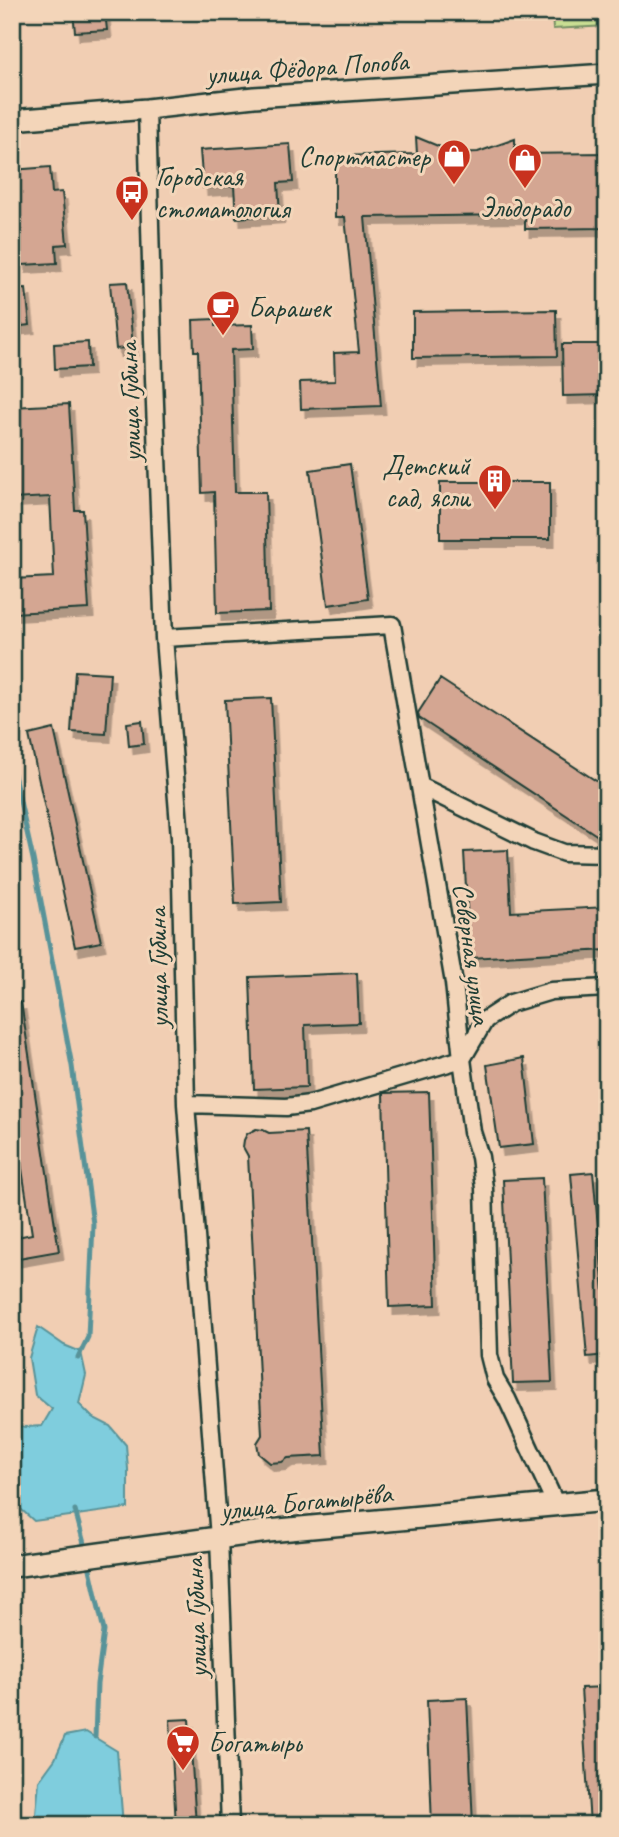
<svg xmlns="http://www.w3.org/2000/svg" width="619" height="1837" viewBox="0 0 619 1837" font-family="Caveat,sans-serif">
  <defs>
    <filter id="shadow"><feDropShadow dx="4.5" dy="8" stdDeviation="0" flood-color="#0004"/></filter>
  </defs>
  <rect width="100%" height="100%" fill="#f1ceb3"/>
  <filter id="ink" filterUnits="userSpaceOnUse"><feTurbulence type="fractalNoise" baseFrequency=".0143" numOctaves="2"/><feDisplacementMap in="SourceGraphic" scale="14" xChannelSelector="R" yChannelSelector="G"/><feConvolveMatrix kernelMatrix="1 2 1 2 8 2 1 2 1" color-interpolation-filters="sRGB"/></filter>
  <g filter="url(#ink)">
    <path fill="#e4bfa7" d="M607 1125V1185L600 1127Z"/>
    <path fill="#c9de93" stroke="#748e64" stroke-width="2" d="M552 12H607V26L553 29Z"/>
    <path fill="#7fcddd" stroke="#599399" stroke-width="2" d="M38 1327 64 1345 81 1352 86 1375 79 1404 92 1417 110 1426 126 1445 128 1469V1508L34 1521 14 1503 12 1496V1433L15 1426 26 1427 42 1426 52 1409 35 1395 29 1358Z
      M86 1732 117 1751 123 1825H35L39 1781 55 1759 65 1736Z"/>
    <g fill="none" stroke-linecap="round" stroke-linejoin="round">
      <path stroke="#599399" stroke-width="5" d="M12 766 33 859 72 1066 93 1224 88 1337 78 1358
        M75 1510 86 1551
        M88 1560 104 1631 97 1684 95 1737"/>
    </g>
    <path fill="#d4a692" stroke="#1f3d34" stroke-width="2" filter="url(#shadow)" d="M73 12H105L107 30 75 32Z
      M416 137 455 153 478 152 515 139V154L607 153 606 228 525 229V215L365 217 381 406 301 409 300 382 335 381 334 353 359 352 345 217H335V156L417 154Z
      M290 144 293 182 278 183 280 215 236 218 234 186 203 188 200 150Z
      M50 167 52 193 62 192 67 244 56 245 57 263 22 265 20 245H12V170Z
      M127 282 133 347 116 349 110 283Z
      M26 289 30 325 12 327V290Z
      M556 310 557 356 413 358V312Z
      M215 319V326L252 325 253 349 231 350 235 492H266L269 611 217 613 214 492 202 493 198 351H194L193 320Z
      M88 342 89 367 55 369 54 344Z
      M562 344H607V395L563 396Z
      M69 404 75 510H83L89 609 12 613V579L54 577 50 497 12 499V407Z
      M350 464 368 599 328 605 310 470Z
      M440 482H550V539H440Z
      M75 671 110 673 106 734 71 732Z
      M440 679 607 788V842L419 718 418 713Z
      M271 698 281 902 235 904 225 700Z
      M142 721 144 744 129 746 127 723Z
      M54 729 101 942 75 947 29 735Z
      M508 850 511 912 607 907V950L470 958 464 852Z
      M357 973 359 1023 305 1025 307 1087 254 1089 250 977Z
      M21 1002 59 1251 13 1259 12 1238 32 1234 12 1104V1003Z
      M524 1058 534 1144 499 1148 487 1065Z
      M429 1092 436 1305 389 1307 383 1093Z
      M256 1129 263 1130 269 1133 306 1131 324 1456 288 1458 282 1462 270 1463 259 1454 257 1443 262 1435 248 1156 243 1147 244 1140 247 1134Z
      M593 1172 607 1325V1355L587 1357 571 1174Z
      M542 1178 552 1382 513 1383 503 1180Z
      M607 1687V1825H590L581 1688Z
      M467 1698 473 1825H432L427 1700Z
      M189 1719 196 1825H176L170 1720Z"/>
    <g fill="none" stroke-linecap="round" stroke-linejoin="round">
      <g stroke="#1f3d34" stroke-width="21">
        <path id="minor" d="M147 109 154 378 164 638 180 837 186 1104 219 1538 230 1825
          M164 638 392 625 454 983 462 1059 472 1132 480 1157 484 1188 489 1355 495 1379 507 1399 556 1505
          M420 786 534 842 564 853 607 854
          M186 1104 286 1107 310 1104 462 1059 485 1020 511 1003 551 991 607 988"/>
      </g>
      <g stroke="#1f3d34" stroke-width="24">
        <path id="tertiary" d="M12 120 147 109 254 97 607 74"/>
      </g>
      <g stroke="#1f3d34" stroke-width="26">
        <path id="secondary" d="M12 1566 268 1531 607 1500"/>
      </g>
      <use href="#minor" stroke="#f3d5b9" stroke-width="16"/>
      <use href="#tertiary" stroke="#f3d5b9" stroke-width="19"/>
      <use href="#secondary" stroke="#f3d5b9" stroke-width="21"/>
    </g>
  </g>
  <defs>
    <g id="shop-pin" transform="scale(1.75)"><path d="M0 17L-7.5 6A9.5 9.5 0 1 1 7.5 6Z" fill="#c8321e" stroke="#f3d5b9"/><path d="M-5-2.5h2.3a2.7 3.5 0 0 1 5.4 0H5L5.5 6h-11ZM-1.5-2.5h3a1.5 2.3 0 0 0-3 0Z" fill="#fff"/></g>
    <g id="bus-pin" transform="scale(1.75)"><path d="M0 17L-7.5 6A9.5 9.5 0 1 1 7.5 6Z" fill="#c8321e" stroke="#f3d5b9"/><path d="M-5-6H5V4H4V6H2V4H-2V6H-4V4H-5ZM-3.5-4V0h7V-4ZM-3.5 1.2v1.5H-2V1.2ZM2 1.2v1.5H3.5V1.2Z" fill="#fff"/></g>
    <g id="cafe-pin" transform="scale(1.75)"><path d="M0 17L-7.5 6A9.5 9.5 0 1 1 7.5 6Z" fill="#c8321e" stroke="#f3d5b9"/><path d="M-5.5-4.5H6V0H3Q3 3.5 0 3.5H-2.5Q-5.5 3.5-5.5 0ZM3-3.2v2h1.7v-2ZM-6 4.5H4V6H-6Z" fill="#fff"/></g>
    <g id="building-pin" transform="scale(1.75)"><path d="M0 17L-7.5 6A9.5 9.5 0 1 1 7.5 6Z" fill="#c8321e" stroke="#f3d5b9"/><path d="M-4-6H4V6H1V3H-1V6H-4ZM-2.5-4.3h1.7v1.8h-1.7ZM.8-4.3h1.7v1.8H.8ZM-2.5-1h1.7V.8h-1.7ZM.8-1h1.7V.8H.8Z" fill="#fff"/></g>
    <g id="supermarket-pin" transform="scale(1.75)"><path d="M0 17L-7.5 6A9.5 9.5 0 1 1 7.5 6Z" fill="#c8321e" stroke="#f3d5b9"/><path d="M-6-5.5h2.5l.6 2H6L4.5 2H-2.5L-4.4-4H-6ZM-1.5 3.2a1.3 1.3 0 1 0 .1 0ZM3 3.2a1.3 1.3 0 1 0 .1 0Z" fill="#fff"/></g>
  </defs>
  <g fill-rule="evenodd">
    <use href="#shop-pin" x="454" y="156"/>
    <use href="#shop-pin" x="525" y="160"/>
    <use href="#bus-pin" x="132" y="192"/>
    <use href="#cafe-pin" x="223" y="307"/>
    <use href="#building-pin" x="495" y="481"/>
    <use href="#supermarket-pin" x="183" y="1742"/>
  </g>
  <g text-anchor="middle" stroke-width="6" stroke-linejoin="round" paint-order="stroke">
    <g font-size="28" fill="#1f3d34" stroke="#f3d5b9">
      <text transform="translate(307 67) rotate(-4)" y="10">улица Фёдора Попова</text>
      <text transform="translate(129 402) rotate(-92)" y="10">улица Губина</text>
      <text transform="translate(473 954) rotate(82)" y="10">Северная улица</text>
      <text transform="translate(157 968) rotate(-91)" y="10">улица Губина</text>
      <text transform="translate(306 1501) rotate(-6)" y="10">улица Богатырёва</text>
      <text transform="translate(195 1618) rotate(-92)" y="10">улица Губина</text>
    </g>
    <g font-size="28" fill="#1f3d34" stroke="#f3d5b9" text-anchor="start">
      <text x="430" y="166" text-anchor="end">Спортмастер</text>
      <text x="156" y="186">Городская<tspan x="156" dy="32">стоматология</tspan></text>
      <text x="525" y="217" text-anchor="middle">Эльдорадо</text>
      <text x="248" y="317">Барашек</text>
      <text x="470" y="475" text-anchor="end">Детский<tspan x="470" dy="32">сад, ясли</tspan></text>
      <text x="208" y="1752">Богатырь</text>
    </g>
  </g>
  <rect width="619" height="1837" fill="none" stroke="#f3d5b9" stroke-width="42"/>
  <rect x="21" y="21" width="577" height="1795" fill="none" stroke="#1f3d34" stroke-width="2.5" filter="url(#ink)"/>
</svg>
